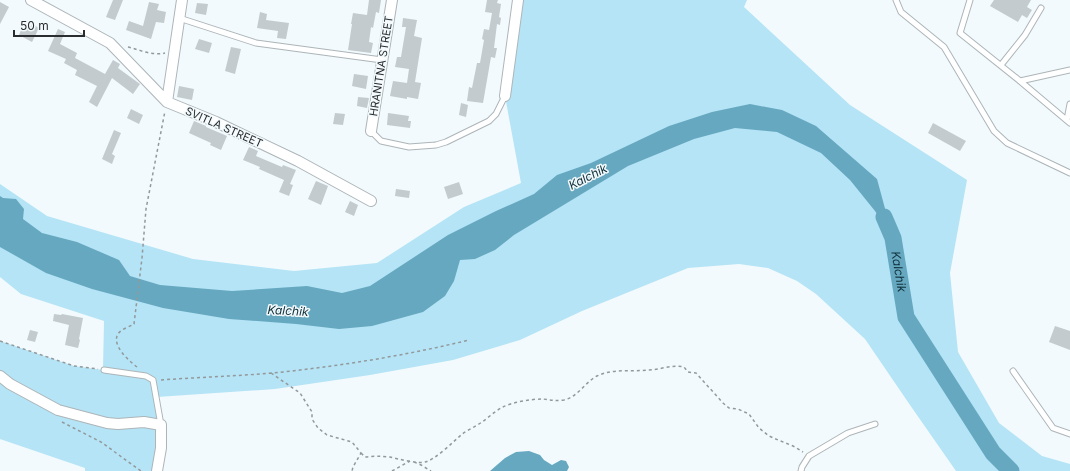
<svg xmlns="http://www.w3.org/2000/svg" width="1070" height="471" viewBox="0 0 1070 471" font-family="Inter,sans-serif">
  <rect width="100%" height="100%" fill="#f2fafd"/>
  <path fill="#b4e4f6" d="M518 0H747L744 7 850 105 967 180 950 273 958 352 999 423 1042 456 1070 464V471H956L910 405 865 339 816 294 797 281 768 268 739 264 688 268 582 311 520 340 453 360 370 375 275 389 157 397 161 425 157 471H85V468L0 439V341L74 366 103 370 104 321 21 294 0 277V184L47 216 193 259 294 271 377 263 464 207 521 183 505 96Z"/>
  <path fill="#66a8c0" d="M750 104 782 110 816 126 877 179 893 238 875 211 850 180 821 153 777 132 735 128 694 139 628 166 514 235 495 250 475 259 460 260 454 281 445 296 423 312 372 326 339 329 296 324 229 319 163 308 92 289 46 273 0 247V196L3 198 16 199 24 209 23 219 42 233 77 242 119 260 130 276 160 285 232 291 307 286 342 293 370 286 448 235 496 211 534 194 557 175 591 163 669 126 712 112Z
    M529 451 540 455 544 460 552 465 561 460 566 461 569 467 567 471H490L505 458 516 452Z"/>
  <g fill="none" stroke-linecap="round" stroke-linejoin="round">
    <path stroke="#66a8c0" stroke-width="17" id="s1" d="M884 217 893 238 906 317 993 453 1011 471"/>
  </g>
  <path fill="#c3cbce" d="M113 0H123L115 20 106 17Z
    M369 0H381L379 13 376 12 373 28 371 27 369 42 373 43 371 53 348 50 352 24H351L353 13 367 15Z
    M487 0H498L497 3 501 4 499 17 501 18 500 25 497 24 494 48H497L495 58 491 57 483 103 467 101 469 87 472 88 477 63H480L484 40 482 39 484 29 489 30 492 13 485 12Z
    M994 0H1031L1027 7 1032 10 1027 18 1022 15 1018 22 990 6Z
    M0 2 9 7 0 24Z
    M149 2 159 4 157 10 166 12 164 23 156 22 151 39 126 30 129 21 143 26Z
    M197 3 208 4 206 15 195 13Z
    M260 12 267 14 266 20 289 23 286 39 277 38 278 31 257 28Z
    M403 18 417 20 414 36 422 38 415 82 421 83 418 99 407 97V99L390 96 393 81 407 83 409 69 395 67 397 57H401L406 27H402Z
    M32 24 39 28 32 42 19 35 22 28 24 29 26 25 30 27Z
    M58 29 65 32 60 44 77 53 75 58 105 74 113 60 120 64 118 68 140 84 133 94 112 78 97 107 89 102 97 86 75 75 77 70 64 63 66 59 48 51Z
    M199 39 212 43 209 53 195 49Z
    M231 47 241 49 235 74 225 71Z
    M354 74 368 76 366 89 352 86Z
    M179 86 194 89 192 100 177 97Z
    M358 97 369 98 367 108 357 106Z
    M461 103 468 105 466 117 459 115Z
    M131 109 143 115 139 124 127 118Z
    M335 113 345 114 343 125 333 124Z
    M388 113 409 116 408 121H411L410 128 387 125Z
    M194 121 206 126V127L227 136 221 150 210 145 211 143 189 133Z
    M933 123 966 141 960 151 928 133Z
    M114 130 121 133 112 154 115 156 112 164 102 159Z
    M249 147 258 151 256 156 282 167 283 165 296 170 290 184 293 185 289 196 279 192 284 180 259 169 260 167 243 160Z
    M316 181 328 186 321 205 308 199Z
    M459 182 463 194 448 199 444 187Z
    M396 189 410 191 409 198 395 196Z
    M350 201 358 205 354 216 345 212Z
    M54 314 61 315 62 314 83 318 79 339 80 340 78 348 65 345 69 325 53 321Z
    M1055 326 1070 331V350L1049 342Z
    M30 330 38 332 35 342 27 340Z"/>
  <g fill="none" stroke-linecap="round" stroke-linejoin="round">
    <g stroke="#adb5b8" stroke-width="7">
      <path id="service" d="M896 0 901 12 944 47 994 131 1007 143 1070 173
        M970 0 960 33 1020 81 1070 123
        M179 18 256 43 382 60
        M1001 65 1025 35 1041 8
        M1020 81 1070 70
        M1067 120 1070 104
        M371 131 381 141 409 147 436 145 446 142 489 121 496 114 505 96
        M104 370 146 376 153 380 161 425
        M1013 371 1053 428 1070 434
        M801 471 802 467 809 456 848 433 875 424"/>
    </g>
    <g stroke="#adb5b8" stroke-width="12">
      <path id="minor" d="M31 0 110 43 167 102 216 122 298 161 371 201
        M505 96 518 0
        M167 102 182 0
        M371 131 392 0
        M0 376 10 384 58 410 107 423 118 424 144 422 161 425V448L157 471"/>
    </g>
    <path stroke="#93999b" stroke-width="1.5" stroke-dasharray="3 3" stroke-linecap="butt" d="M128 47C140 50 153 56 165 53
      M0 341 74 366 98 369
      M137 367C129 361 111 345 118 334 121 329 129 327 134 324L142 258 146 209 165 111
      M271 373 300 393 312 412V419L318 428 327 435 352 442 361 453 353 467 352 471
      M161 380C202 377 242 376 283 372 346 365 408 355 469 340
      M62 422 101 442 141 471
      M361 453 365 457C373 456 381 456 390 457 398 459 418 464 425 462 435 460 453 442 461 435 467 430 475 427 482 422 488 418 494 412 501 408 512 402 531 399 543 399 550 400 556 401 564 400 578 397 585 382 597 376 614 368 631 372 648 370 660 370 672 364 684 367L688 372 696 373 723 403 729 408 738 409 749 414 759 428 769 436 778 440 793 446 803 452
      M414 462 421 465 431 471
      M392 471 410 461"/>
    <use href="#service" stroke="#fff" stroke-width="5"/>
    <use href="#minor" stroke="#fff" stroke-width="10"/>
  </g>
  <g text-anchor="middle" stroke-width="3" stroke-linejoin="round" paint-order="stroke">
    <g font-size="11" fill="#2a2d2e" stroke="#f2fafd">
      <text transform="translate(381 66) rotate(-81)" y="4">HRANITNA STREET</text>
      <text transform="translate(224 127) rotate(24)" y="4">SVITLA STREET</text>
    </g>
    <g font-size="12" font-style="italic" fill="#10303b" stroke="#f2fafd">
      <text transform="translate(588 177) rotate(-27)" y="4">Kalchik</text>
      <text dy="4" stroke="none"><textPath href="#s1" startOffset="57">Kalchik</textPath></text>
      <text transform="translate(288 311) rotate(3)" y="4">Kalchik</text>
    </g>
  </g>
  <path d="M14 30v6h70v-6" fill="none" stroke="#2a2d2e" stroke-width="2"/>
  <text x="20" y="30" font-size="12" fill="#2a2d2e" stroke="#f2fafd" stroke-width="3" paint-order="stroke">50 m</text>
</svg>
